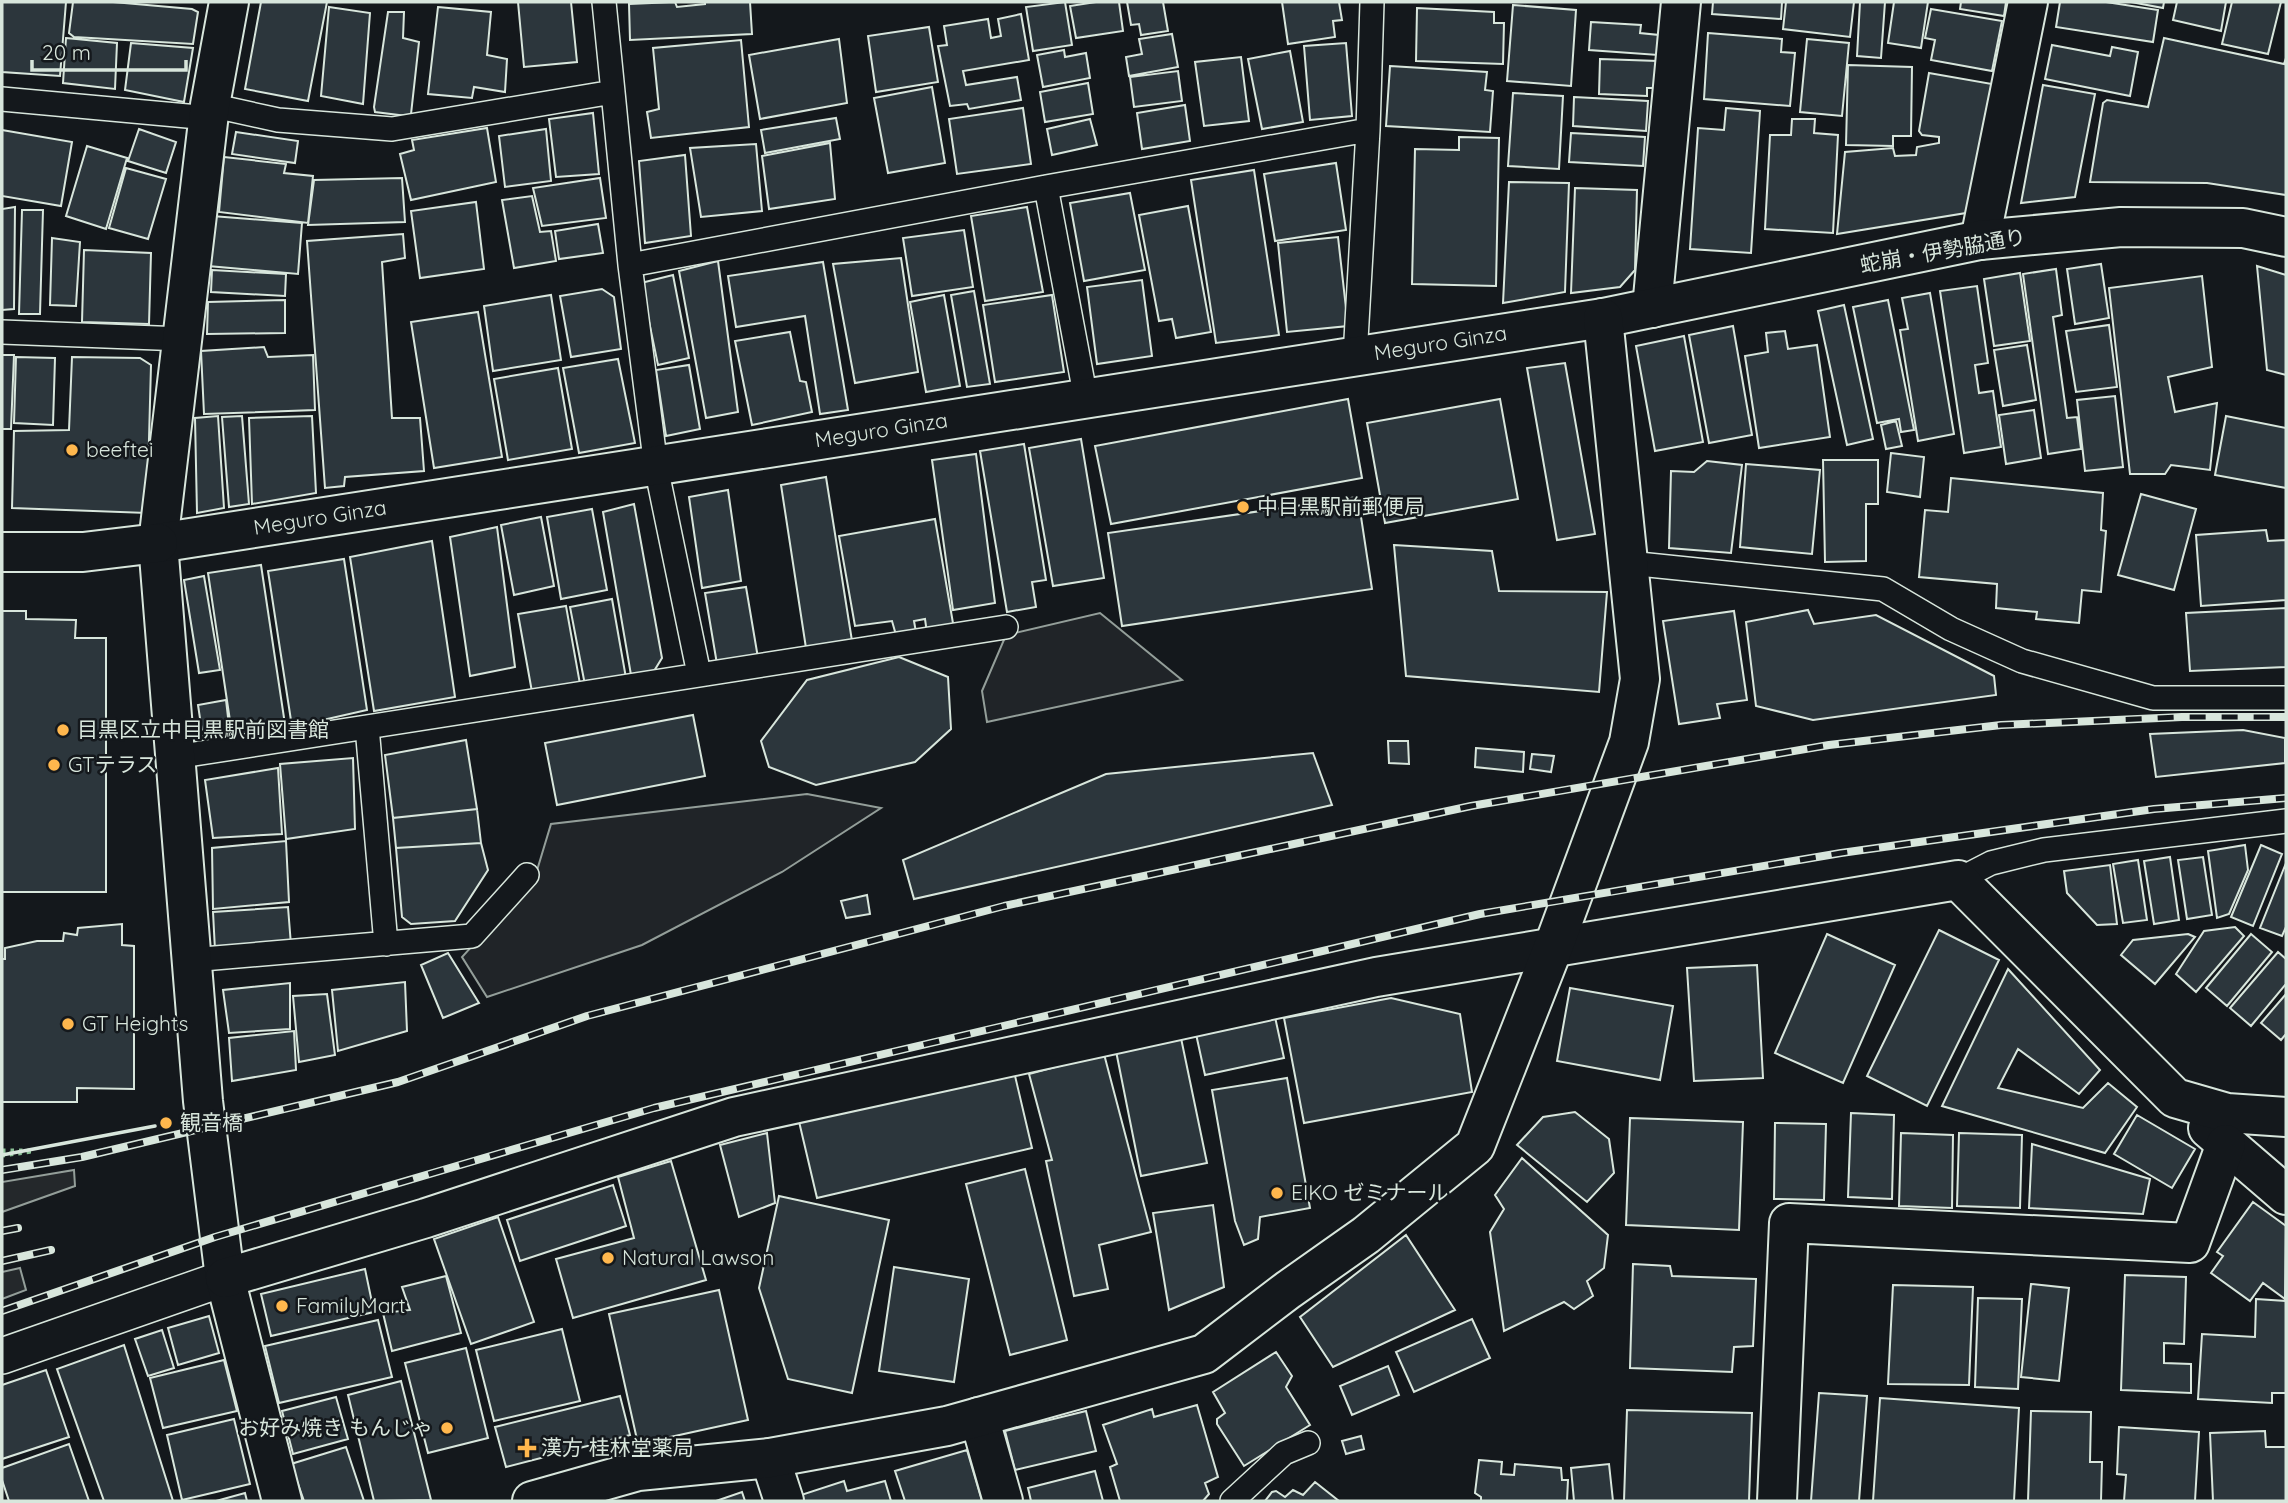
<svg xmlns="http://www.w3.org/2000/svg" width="2288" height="1503" viewBox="0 0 2288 1503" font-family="Quicksand,'Noto Sans JP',sans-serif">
  <rect width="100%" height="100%" fill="#14181c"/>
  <path fill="#202428" stroke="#939e99" stroke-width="2" d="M1100 613 1182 680 987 722 982 691 1006 635Z
    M807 794 881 808 782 872 642 945 487 997 462 957 535 877 551 824Z"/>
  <path fill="#24282b" stroke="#939e99" stroke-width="2" d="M74 1170 75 1186 2 1212V1182Z
    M20 1268 26 1290 2 1299V1272Z"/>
  <path fill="#2c363c" stroke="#d8e6dc" stroke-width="2" d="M2 2H66L60 76 2 72Z
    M73 2H113L192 9 198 12 193 44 74 37 69 33Z
    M261 2H327L308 101 245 89Z
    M518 2H571L577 62 524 67Z
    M675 2 677 7 705 4V2H750L752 34 630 40 629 4Z
    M1065 2 1072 45 1033 51 1026 7Z
    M1096 2H1119L1123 31 1076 38 1070 6Z
    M1127 2H1163L1168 31 1141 35 1139 24 1131 25Z
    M1282 2H1339L1342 20 1333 21 1335 37 1288 44Z
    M1713 2H1782L1781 19 1712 14Z
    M1786 2H1854L1850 37 1783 29Z
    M1860 2H1885L1881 58 1857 56Z
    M1894 2H1928L1921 48 1888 43Z
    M1961 2H2006L2004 16 1960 9Z
    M2060 2H2106L2158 10 2153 42 2056 27Z
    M2131 2H2164L2163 8Z
    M2177 2H2226L2221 31 2173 20Z
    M2232 2H2281L2268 54 2222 44Z
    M1513 5 1576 10 1571 86 1507 81Z
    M329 7 370 13 363 104 321 96Z
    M438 7 491 12 487 55 507 59 505 92 474 87 472 98 428 94Z
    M1417 8 1494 12V23H1504L1503 64 1416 61Z
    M1931 9 2002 21 1992 71 1931 60 1935 40 1925 38Z
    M388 12H404L403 38 419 42 411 114 407 116 375 112 374 107Z
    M1021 14 1029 60 963 71 966 85 1017 77 1021 100 969 109 967 104 950 106 938 46 947 45 944 26 988 19 991 38 1001 36 998 19Z
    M1591 22 1641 25 1640 33 1659 35 1658 55 1589 50Z
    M929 27 938 82 876 92 868 36Z
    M1708 33 1782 39 1781 52 1795 53 1790 106 1704 99Z
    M1172 34 1178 67 1129 76 1126 57 1142 54 1139 39Z
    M66 38 117 43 115 89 63 83Z
    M2164 38 2284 64 2286 58V195L2207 183 2090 182 2103 103 2107 100 2148 107Z
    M839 39 847 103 760 119 749 55Z
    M1807 39 1849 43 1842 116 1800 112Z
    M741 40 749 127 651 138 647 112 659 109 653 48Z
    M131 43 193 48 184 102 125 90Z
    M1346 43 1352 116 1310 120 1304 46Z
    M2052 45 2110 56 2112 47 2138 52 2130 96 2045 79Z
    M1064 50 1065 57 1086 53 1090 78 1043 87 1037 55Z
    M1290 51 1303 122 1262 129 1248 59Z
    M1241 57 1249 121 1204 126 1195 62Z
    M1600 59 1658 61 1657 88H1647V96L1599 94Z
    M1848 65 1912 67 1911 136H1893V146L1846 145Z
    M1390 66 1487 72 1485 90 1493 91 1490 132 1386 126Z
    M1178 71 1182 101 1134 107 1130 77Z
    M1929 73 1992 84 1983 193 1972 212 1837 234 1845 152 1893 148 1895 156 1916 155 1917 147 1939 143V137L1922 135 1919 131Z
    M1088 83 1093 114 1045 122 1040 92Z
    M2043 85 2095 94 2075 197 2021 203Z
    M932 87 945 163 888 173 874 98Z
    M1513 93 1563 96 1559 169 1508 166Z
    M1574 97 1648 101 1646 131 1573 126Z
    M1185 105 1190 141 1142 149 1137 113Z
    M1023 108 1031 164 957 174 949 119Z
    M1726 108 1760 111 1751 253 1690 249 1698 128 1724 130Z
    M593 113 599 174 556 177 549 119Z
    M836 118 840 139 765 153 761 130Z
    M1090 119 1097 145 1052 155 1047 129Z
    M1792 119H1815L1814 133 1838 135 1833 233 1765 229 1770 135H1791Z
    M487 128 496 182 411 200 400 154 414 150 412 140Z
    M139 129 176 142 166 173 128 161Z
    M546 129 551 181 505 187 499 136Z
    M2 130 72 142 61 206 2 196Z
    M236 132 298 141 295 163 232 154Z
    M1571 133 1645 137 1643 166 1569 162Z
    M1459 137 1499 138 1496 286 1412 284 1415 149 1459 150Z
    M830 143 835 199 769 209 762 156Z
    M756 144 762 211 701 217 690 148Z
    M87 146 127 158 106 229 66 216Z
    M685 155 691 236 645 243 639 161Z
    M224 157 286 164 284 173 313 176 308 223 219 212Z
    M1336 163 1346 230 1275 241 1264 174Z
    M126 168 166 179 148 239 109 228Z
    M1254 170 1279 335 1216 343 1191 180Z
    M402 178 405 222 308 225 314 180Z
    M600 178 606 218 542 226 533 188Z
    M1509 182 1569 183 1565 292 1503 303Z
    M1575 188 1637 190 1635 270 1620 287 1571 293Z
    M1130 193 1145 270 1084 281 1070 203Z
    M532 196 540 232 551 231 556 261 514 268 502 200Z
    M476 202 484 269 420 278 411 211Z
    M1188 206 1211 332 1176 338 1172 319 1159 321 1139 215Z
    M15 207 14 309 2 310V209Z
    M1027 207 1043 292 985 301 971 216Z
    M22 210H43L40 314H19Z
    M212 216 302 223 298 274 208 266Z
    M598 224 603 253 559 259 555 231Z
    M964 230 973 287 912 296 903 238Z
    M403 234 405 258 382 262 392 418H420L424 471 345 477 344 486 325 488 307 241Z
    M1338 237 1348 326 1287 332 1278 243Z
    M52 238 80 242 76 306 50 305Z
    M84 250 151 253 149 324 82 322Z
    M901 258 918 372 855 383 833 264Z
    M718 261 738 412 706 418 679 271Z
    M823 262 848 410 820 414 805 316 736 327 728 276Z
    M2101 264 2109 318 2075 324 2067 269Z
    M2257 266 2286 275V375L2267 370Z
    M2056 269 2062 315 2053 317 2067 418 2077 417 2081 449 2048 454 2023 274Z
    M212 270 286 274 285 296 211 292Z
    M2020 273 2030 341 1994 346 1984 279Z
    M673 275 689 358 658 365 641 283Z
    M2202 276 2212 367 2168 377 2175 412 2217 403 2210 470 2171 465 2165 474H2130L2109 288Z
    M1142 280 1152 356 1097 364 1087 287Z
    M1977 286 1988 363 1975 365 1979 393 1993 391 2001 447 1964 453 1940 291Z
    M602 289 614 297 621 349 571 357 560 296Z
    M974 291 990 384 967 387 951 295Z
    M1930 293 1954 434 1918 441 1900 330 1908 329 1902 298Z
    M551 295 561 360 493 371 484 306Z
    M944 295 960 386 926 392 910 302Z
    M1052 295 1064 372 995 382 983 305Z
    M285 300V333L207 334 208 302Z
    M1888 300 1914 430 1901 432 1899 419 1877 423 1853 307Z
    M1844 305 1873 439 1847 445 1818 311Z
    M478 312 502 457 434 468 411 322Z
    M2109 325 2117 387 2076 392 2066 331Z
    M1733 326 1752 435 1709 443 1689 335Z
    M1785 331 1788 349 1817 345 1830 437 1759 448 1745 356 1768 352 1766 333Z
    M790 332 800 381 806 382 812 412 752 425 735 341Z
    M1684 336 1703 442 1655 451 1636 346Z
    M2027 345 2036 400 2003 406 1994 350Z
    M264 347 268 357 313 355 315 410 204 414 201 351Z
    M2 355H14L11 429H2Z
    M16 357 55 358 53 425 14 423Z
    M72 357 140 358 151 365 147 513 12 508 14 431 69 430Z
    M618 359 635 443 579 453 563 368Z
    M1565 363 1595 534 1557 540 1527 368Z
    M689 365 700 429 666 436 656 370Z
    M558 368 572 449 508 460 494 379Z
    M2115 396 2123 467 2085 471 2077 400Z
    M1348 399 1362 478 1111 524 1095 446Z
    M1500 399 1518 499 1385 523 1367 423Z
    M2034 410 2041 458 2006 464 1999 415Z
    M218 416 224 508 197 513 195 418Z
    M242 416 249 504 229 507 222 417Z
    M312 416 316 493 252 504 249 418Z
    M2226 416 2286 428V488L2215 475Z
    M1896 421 1902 446 1886 449 1881 425Z
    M1081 439 1104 578 1053 586 1029 448Z
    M1024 444 1046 580 1032 582 1036 607 1007 612 980 451Z
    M1891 453 1924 457 1920 497 1887 492Z
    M976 454 995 603 953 610 932 460Z
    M1823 460H1878V504H1866V561L1825 562Z
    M1707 461 1742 465 1731 553 1669 548 1671 471 1694 472Z
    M1746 464 1820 470 1812 554 1740 547Z
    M826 477 852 641 806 648 781 485Z
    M1951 478 2103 493 2101 530 2106 531 2101 592 2082 590 2079 623 2036 619 2037 612 1996 608 1997 584 1919 577 1925 510 1948 512Z
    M728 490 741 581 702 588 689 497Z
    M2141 494 2196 509 2174 590 2118 575Z
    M1358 497 1372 589 1122 626 1108 533Z
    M634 504 662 658 654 671 631 675 603 512Z
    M592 509 607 590 561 599 547 517Z
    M541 517 554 586 514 595 501 525Z
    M935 519 954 629 927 633 925 619 914 621 917 638 898 642 892 621 855 626 839 536Z
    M497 527 515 667 470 676 450 537Z
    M2266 530 2268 541 2286 540V600L2201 606 2196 535Z
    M432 541 455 697 374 711 350 557Z
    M1394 545 1492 551 1499 591 1607 592 1599 692 1406 676Z
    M344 559 367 710 292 727 268 571Z
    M261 565 286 731 233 741 208 573Z
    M204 576 220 670 199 673 184 580Z
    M746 587 758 658 717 664 705 593Z
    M612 599 626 678 585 685 570 607Z
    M566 606 580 684 532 692 518 614Z
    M2286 608V667L2190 671 2186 613Z
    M1808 610 1814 624 1876 615 1994 676 1996 695 1813 720 1756 706 1746 622Z
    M2 611H26V619L76 620 75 638H106V892H2Z
    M1734 611 1747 700 1717 704 1720 718 1679 724 1663 621Z
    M899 657 948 677 951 729 915 762 816 785 769 767 761 741 807 680Z
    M226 700 231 743 204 745 198 705Z
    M693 715 705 776 557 805 545 743Z
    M2243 730 2285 738V763L2156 777 2150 734Z
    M466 740 477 809 393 818 385 755Z
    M1388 741H1408L1409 764 1389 763Z
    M1476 748 1524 752 1523 772 1475 767Z
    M1313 753 1332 805 914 899 903 860 1106 774Z
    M1532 754 1554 756 1551 772 1530 769Z
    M353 758 355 829 286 839 280 764Z
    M278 768 282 834 213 838 205 780Z
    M477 809 481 843 396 848 393 818Z
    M286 841 289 902 213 909 212 848Z
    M481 843 488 870 455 921 411 924 402 917 396 848Z
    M2245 845 2248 870 2229 914 2217 918 2208 851Z
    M2261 845 2282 854 2253 926 2231 917Z
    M2170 857 2179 920 2154 924 2144 861Z
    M2203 857 2212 915 2187 919 2178 860Z
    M2138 860 2147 920 2123 923 2113 864Z
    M2286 863V927L2282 936 2260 928Z
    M2110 865 2117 924 2097 925 2067 893 2064 871Z
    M867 895 870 914 846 918 841 901Z
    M288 907 291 945 215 950 213 912Z
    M122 924V945L134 946V1089L77 1088V1102H2V959H5V948L37 941H63L64 933 77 935 78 928Z
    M2235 927 2244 936 2196 992 2176 974 2204 931Z
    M1939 930 1999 960 1927 1106 1867 1076Z
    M1827 934 1895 965 1843 1083 1775 1053Z
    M2188 934 2195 937 2155 984 2121 955 2133 940Z
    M2251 934 2272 952 2227 1006 2206 988Z
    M2278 952 2286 959V984L2251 1026 2230 1008Z
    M448 953 479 1003 443 1018 421 965Z
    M1757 965 1763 1078 1694 1081 1687 968Z
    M2008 969 2100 1070 2079 1094 2018 1049 1998 1088 2083 1108 2108 1083 2137 1107 2105 1153 1942 1106Z
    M405 982 407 1031 338 1051 332 990Z
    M290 983V1029L229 1033 223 990Z
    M1570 988 1673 1006 1660 1080 1557 1061Z
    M327 994 335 1055 299 1062 293 996Z
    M2286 994V1034L2281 1040 2261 1023Z
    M1391 998 1460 1014 1472 1092 1304 1123 1284 1018Z
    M1275 1017 1284 1058 1205 1075 1196 1034Z
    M294 1031 296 1070 232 1081 229 1038Z
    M1181 1038 1207 1163 1141 1176 1116 1051Z
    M1104 1054 1151 1232 1099 1245 1108 1289 1074 1296 1046 1161 1052 1160 1029 1074Z
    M1012 1063 1032 1148 817 1198 797 1113Z
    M1287 1078 1310 1208 1260 1217 1258 1239 1244 1245 1235 1221 1212 1090Z
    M1575 1112 1609 1139 1614 1173 1587 1202 1517 1145 1543 1117Z
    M1851 1113 1894 1115 1892 1199 1848 1197Z
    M2137 1115 2195 1149 2172 1188 2114 1154Z
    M1630 1118 1743 1122 1739 1230 1626 1225Z
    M1775 1123 1826 1124 1824 1200 1774 1199Z
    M767 1133 775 1203 739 1217 720 1145Z
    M1901 1133 1953 1135 1952 1208 1899 1206Z
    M1959 1133 2022 1135 2020 1208 1957 1206Z
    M2032 1144 2150 1179 2143 1214 2029 1208Z
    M1522 1158 1608 1235 1604 1268 1587 1281 1593 1296 1574 1309 1564 1302 1504 1331 1490 1232 1504 1209 1495 1195Z
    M671 1161 706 1280 573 1318 556 1259 634 1238 618 1177Z
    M1025 1169 1067 1340 1010 1355 966 1184Z
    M613 1185 626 1226 520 1261 507 1220Z
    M779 1196 889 1220 852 1393 788 1379 759 1288Z
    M2253 1202 2286 1226 2285 1299 2263 1283 2250 1301 2211 1273 2223 1256 2217 1252Z
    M1213 1205 1224 1287 1169 1310 1153 1213Z
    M498 1217 534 1322 471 1344 434 1239Z
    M1406 1235 1455 1310 1333 1367 1300 1317Z
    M1633 1264 1670 1266 1672 1276 1756 1279 1753 1346 1734 1347 1732 1372 1630 1368Z
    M894 1267 969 1279 954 1382 879 1371Z
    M365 1269 374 1312 271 1336 261 1294Z
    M2125 1275 2186 1277 2184 1344 2164 1343V1363L2191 1364V1393L2121 1390Z
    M446 1276 461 1333 392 1351 383 1313 410 1310 402 1287Z
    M2031 1284 2069 1288 2059 1381 2021 1377Z
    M1893 1285 1973 1287 1969 1385 1888 1384Z
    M719 1290 748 1420 638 1444 609 1314Z
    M1978 1298 2022 1299 2018 1389 1975 1387Z
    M2256 1299 2286 1301V1393H2272V1403L2198 1399 2202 1334 2255 1337Z
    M209 1316 219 1353 178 1365 168 1328Z
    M1472 1319 1490 1358 1414 1392 1396 1352Z
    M378 1320 392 1377 279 1403 265 1346Z
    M562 1329 580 1401 494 1421 476 1350Z
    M162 1330 174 1368 148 1376 135 1339Z
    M124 1345 173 1501H104L57 1369Z
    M466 1348 488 1438 428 1453 405 1363Z
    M1276 1352 1292 1376 1286 1387 1310 1425 1244 1466 1217 1424V1419L1225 1413 1213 1392Z
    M224 1360 237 1411 163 1428 150 1378Z
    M1388 1366 1399 1395 1352 1415 1340 1386Z
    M46 1370 69 1437 2 1459V1385Z
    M401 1381 431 1500 374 1501 348 1395Z
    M1819 1393 1867 1396 1859 1501H1811Z
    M620 1396 630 1435 506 1467 495 1427Z
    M336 1397 348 1439 293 1454 282 1411Z
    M1880 1398 2019 1408 2014 1501H1873Z
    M1197 1405 1218 1477 1205 1483 1209 1494 1203 1501H1120L1110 1467 1117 1464 1103 1425 1152 1409 1154 1417Z
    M1627 1410 1752 1413 1749 1501H1624Z
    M1086 1411 1096 1451 1015 1470 1005 1431Z
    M2031 1411 2091 1412 2090 1462H2102L2101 1501H2028Z
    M234 1419 250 1484 182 1500 167 1435Z
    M2119 1427 2199 1432 2195 1501H2124L2126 1475 2117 1474Z
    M2265 1431 2266 1447H2286V1501H2213L2210 1433Z
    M1361 1436 1364 1449 1346 1454 1342 1441Z
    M69 1444 89 1501H9L2 1480V1468Z
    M346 1447 364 1501H304L291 1464Z
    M967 1450 982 1501H905L895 1471Z
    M1479 1460 1502 1462 1501 1474 1514 1475 1515 1464 1561 1468 1562 1480H1568L1567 1501H1481V1497L1475 1493Z
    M1609 1464 1613 1501H1574L1571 1468Z
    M1095 1471 1103 1501H1031L1028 1488Z
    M844 1481 847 1491 885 1481 891 1501H804L801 1495Z
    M1315 1482 1339 1501H1265L1272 1492 1276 1491 1285 1497 1293 1490 1303 1495Z
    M742 1492 745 1501H716Z
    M245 1493 247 1501H216Z"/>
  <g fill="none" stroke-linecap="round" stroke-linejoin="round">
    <g stroke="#d8e6dc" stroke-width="26">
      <path id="service" d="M604 2 613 92
        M2 99 209 118
        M210 105 278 120 392 129 613 92 630 265 656 467 699 674
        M1046 187 1086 399
        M630 265 1046 187 1368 130
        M2 332 183 339
        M1355 357 1368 130 1372 2
        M1629 563 1883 589 1951 629 2022 661 2153 698H2286
        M367 727 386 944
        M175 757 1006 627
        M1958 880 1991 863 2044 850 2286 821
        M191 960 472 936 527 875
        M1232 1501 1284 1453 1308 1443"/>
    </g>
    <g stroke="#d8e6dc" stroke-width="38">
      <path id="pedestrian" d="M2 1356 225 1278"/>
    </g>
    <g stroke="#d8e6dc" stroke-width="42">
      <g id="minor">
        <path d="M229 2 210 105 158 543 203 1101 225 1278 282 1501"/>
        <path d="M1980 240 2028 2"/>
        <path d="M1652 308 1681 2"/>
        <path id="s1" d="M158 543 1603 318 1980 240 2121 227 2243 228 2286 237"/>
        <path d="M2208 1128 2286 1195"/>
        <path d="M225 1278 426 1218 734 1117 1376 977 1958 880 2175 1098 2227 1113 2286 1117"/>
        <path d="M979 1417 1003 1501"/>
        <path d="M770 1458 784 1501"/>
        <path d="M532 1501 638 1471 770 1458 947 1426 1204 1354 1288 1290 1366 1235 1475 1146 1553 948 1629 742 1640 679 1603 318"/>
        <path d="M1777 1501 1789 1223 2190 1243 2226 1144"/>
      </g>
    </g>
    <g stroke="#d8e6dc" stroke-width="42">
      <path id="tertiary" d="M2 552H83L158 543"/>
    </g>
    <use href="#service" stroke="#14181c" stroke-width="23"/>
    <use href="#pedestrian" stroke="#14181c" stroke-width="35"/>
    <use href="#minor" stroke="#14181c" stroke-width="38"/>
    <use href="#tertiary" stroke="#14181c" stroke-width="38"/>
    <g stroke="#d8e6dc" stroke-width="8">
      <path id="rail" d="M2 1170 82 1157 398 1082 587 1016 1004 906 1471 806 1829 745 2001 725 2182 717H2286
        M2 1231 18 1228
        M2 1261 51 1250
        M2 1311 215 1237 654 1108 1480 914 1841 853 2154 809 2286 798"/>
    </g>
    <use href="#rail" stroke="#14181c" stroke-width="5" stroke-dasharray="16" stroke-linecap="butt"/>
    <path stroke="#8ac095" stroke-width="5" stroke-dasharray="3.5 5" stroke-linecap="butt" d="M2 1151H33L2 1155"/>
    <path stroke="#d8e6dc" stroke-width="3.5" d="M2 1155 155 1126"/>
  </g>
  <g fill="#ffb74d" stroke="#14181c" stroke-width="2.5">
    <circle cx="72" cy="450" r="7"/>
    <circle cx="1243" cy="507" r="7"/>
    <circle cx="63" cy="730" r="7"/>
    <circle cx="54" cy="765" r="7"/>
    <circle cx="68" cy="1024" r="7"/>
    <circle cx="166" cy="1123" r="7"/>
    <circle cx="1277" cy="1193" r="7"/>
    <circle cx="608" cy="1258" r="7"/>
    <circle cx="282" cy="1306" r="7"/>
    <circle cx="447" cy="1428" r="7"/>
    <path d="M523.5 1437.5h7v7h7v7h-7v7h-7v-7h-7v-7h7z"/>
  </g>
  <g text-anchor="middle" stroke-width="5" stroke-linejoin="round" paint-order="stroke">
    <g font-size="21" fill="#d8e6dc" stroke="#14181c">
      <text transform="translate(1943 251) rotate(-10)" y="7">蛇崩・伊勢脇通り</text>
      <text dy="7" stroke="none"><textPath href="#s1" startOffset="1298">Meguro Ginza</textPath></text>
      <text dy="7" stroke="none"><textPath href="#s1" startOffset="732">Meguro Ginza</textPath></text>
      <text dy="7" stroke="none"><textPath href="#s1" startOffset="164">Meguro Ginza</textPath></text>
    </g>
    <g font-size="21" fill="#d8e6dc" stroke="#14181c" text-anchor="start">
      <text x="86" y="457">beeftei</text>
      <text x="1257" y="514">中目黒駅前郵便局</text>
      <text x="77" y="737">目黒区立中目黒駅前図書館</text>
      <text x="68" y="772">GTテラス</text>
      <text x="82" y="1031">GT Heights</text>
      <text x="180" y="1130">観音橋</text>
      <text x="1291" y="1200">EIKO ゼミナール</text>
      <text x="622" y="1265">Natural Lawson</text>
      <text x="296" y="1313">FamilyMart</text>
      <text x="433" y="1435" text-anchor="end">お好み焼き もんじゃ</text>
      <text x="541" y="1455">漢方 桂林堂薬局</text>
    </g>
  </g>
  <rect width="2288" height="1503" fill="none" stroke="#d8e6dc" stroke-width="7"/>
  <path d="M32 60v10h154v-10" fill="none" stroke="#d8e6dc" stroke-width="3.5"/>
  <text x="42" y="60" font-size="21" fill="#d8e6dc" stroke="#14181c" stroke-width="5" paint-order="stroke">20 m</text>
</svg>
